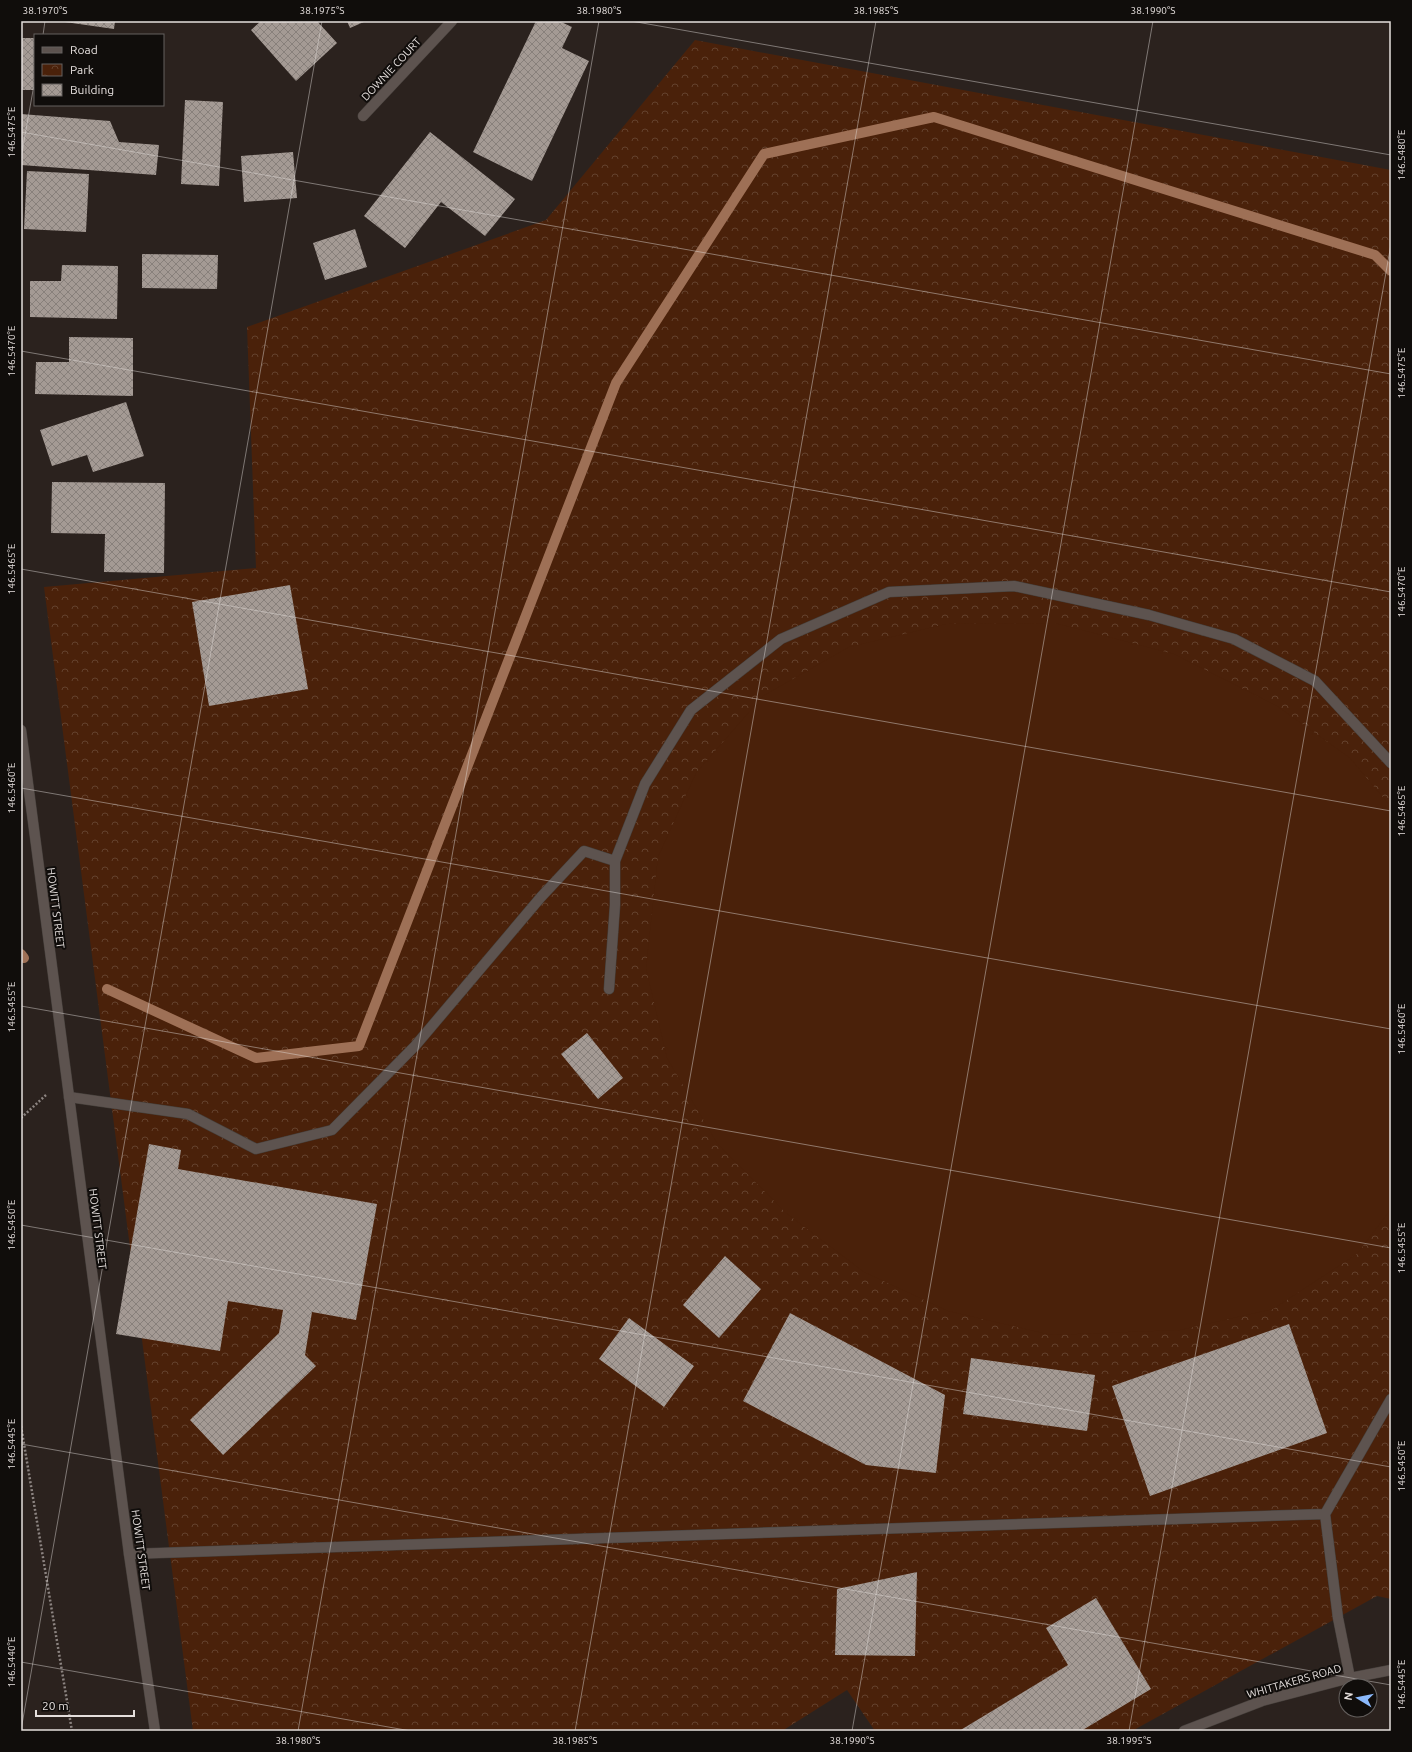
<svg xmlns="http://www.w3.org/2000/svg" width="1412" height="1752" viewBox="0 0 1412 1752" font-family="Ubuntu,sans-serif">
  <defs>
    <pattern id="park-crowns" width="20" height="18" patternUnits="userSpaceOnUse"><rect width="20" height="18" fill="#4a210a"/><path d="M2 6a3 3 0 1 1 6 0M12 15a3 3 0 1 1 6 0" fill="none" stroke="#64412d"/></pattern>
    <pattern id="building-cross-hatch" width="8" height="8" patternUnits="userSpaceOnUse"><rect width="8" height="8" fill="#a49a94"/><path d="M0 0l8 8M0 8l8-8" fill="none" stroke="#88807b"/></pattern>
  </defs>
  <rect width="100%" height="100%" fill="#2b221e"/>
  <path fill="url(#park-crowns)" d="M695 40 1391 170V1599L1377 1596 1132 1731H875L847 1690 782 1731H193L44 587 256 568 247 327 546 220Z"/>
  <path fill="#4a210a" d="M1055 623 1174 654 1277 706 1350 758 1391 807V1209L1357 1254 1273 1309 1180 1330 1051 1335 948 1311 864 1272 786 1213 717 1143 667 1058 646 968 658 857 696 773 763 696 849 647 946 624Z"/>
  <g fill="none" stroke-linecap="round" stroke-linejoin="round">
    <path stroke="#9e7056" stroke-width="10" d="M21 954 24 958
      M107 989 256 1058 359 1046 616 383 764 154 934 117 1375 255 1391 271"/>
  </g>
  <path fill="url(#building-cross-hatch)" d="M58 21H115L114 29Z
    M261 21H317L337 43 296 81 251 30Z
    M347 21H366L350 28Z
    M536 21H559L572 27 562 48 589 61 532 181 473 152Z
    M21 38H35V90H21Z
    M185 100 223 102 219 186 181 184Z
    M21 114 110 121 119 142 159 145 156 175 21 165Z
    M430 132 515 199 485 236 441 202 405 248 364 216Z
    M293 152 297 198 244 202 241 156Z
    M27 171 89 174 86 232 24 229Z
    M355 229 367 267 325 280 313 243Z
    M142 254 218 255 217 289 142 288Z
    M62 265 118 266 117 319 30 317V281H61Z
    M69 337 133 338V396L35 394 36 362H69Z
    M126 402 144 456 93 472 87 455 52 466 40 430Z
    M52 482 165 483 164 573 104 572 105 534 51 533Z
    M290 585 308 689 209 706 192 602Z
    M587 1033 623 1078 598 1099 561 1054Z
    M149 1144 181 1150 178 1169 377 1204 356 1320 312 1312 305 1355 316 1366 223 1455 190 1420 279 1333 283 1310 228 1301 220 1351 116 1334Z
    M725 1256 761 1289 719 1338 683 1305Z
    M790 1313 945 1395 936 1473 866 1465 743 1401Z
    M629 1318 694 1366 664 1407 599 1359Z
    M1289 1324 1327 1433 1150 1496 1112 1386Z
    M971 1358 1095 1375 1087 1431 963 1414Z
    M917 1572 915 1656 835 1655 837 1589Z
    M1096 1598 1151 1689 1081 1731H959L1068 1665 1046 1628Z"/>
  <g fill="none" stroke-linecap="round" stroke-linejoin="round">
    <g stroke="#453f3b" stroke-width="11">
      <path id="service" d="M609 989 615 905V861L645 784 691 710 781 639 889 592 1014 586 1149 615 1234 639 1315 681 1391 763
        M69 1097 188 1114 256 1149 332 1130 415 1046 541 897 584 851 615 861
        M129 1554 1325 1514
        M1350 1678 1338 1618 1325 1514 1391 1399"/>
    </g>
    <g stroke="#453f3b" stroke-width="11">
      <path id="minor" d="M363 116 452 21
        M21 730 129 1554 155 1731
        M1184 1731 1262 1701 1350 1678 1391 1670"/>
    </g>
    <path stroke="#8c8481" stroke-width="2.5" stroke-dasharray="2 2" stroke-linecap="butt" d="M21 1118 46 1095
      M21 1426 72 1731"/>
    <use href="#service" stroke="#5d534f" stroke-width="10"/>
    <use href="#minor" stroke="#5d534f" stroke-width="10"/>
  </g>
  <path fill="none" stroke="#e5dfdd" stroke-width="1" stroke-opacity="0.45" d="M631 21 1391 155M43 35 45 21M21 132 1391 374M21 158 35 79M21 351 1391 592M21 569 1391 811M21 788 1391 1029M21 1006 1391 1248M21 1225 1391 1467M21 1444 1391 1685M21 1662 411 1731M21 1730 322 21M298 1731 599 21M575 1731 876 21M852 1731 1153 21M1129 1731 1391 244"/>
  <g text-anchor="middle" stroke-width="4" stroke-linejoin="round" paint-order="stroke">
    <g font-size="11" fill="#e5dfdd" stroke="#100d0b">
      <text transform="translate(391 69) rotate(-47)" y="4">DOWNIE COURT</text>
      <text transform="translate(56 908) rotate(83)" y="4">HOWITT STREET</text>
      <text transform="translate(98 1229) rotate(83)" y="4">HOWITT STREET</text>
      <text transform="translate(141 1550) rotate(82)" y="4">HOWITT STREET</text>
      <text transform="translate(1294 1681) rotate(-16)" y="4">WHITTAKERS ROAD</text>
    </g>
  </g>
  <rect width="1412" height="1752" fill="none" stroke="#100d0b" stroke-width="44"/>
  <rect x="34" y="34" width="130" height="72" fill="#100d0b" stroke="#65615f"/>
  <rect x="42" y="47" width="20" height="6" fill="#5d534f" stroke="#65615f"/>
  <text x="70" y="54" font-size="12" fill="#e5dfdd">Road</text>
  <rect x="42" y="64" width="20" height="12" fill="url(#park-crowns)" stroke="#65615f"/>
  <text x="70" y="74" font-size="12" fill="#e5dfdd">Park</text>
  <rect x="42" y="84" width="20" height="12" fill="url(#building-cross-hatch)" stroke="#65615f"/>
  <text x="70" y="94" font-size="12" fill="#e5dfdd">Building</text>
  <g transform="translate(1358 1698) rotate(280)"><circle r="19" fill="#100d0b" stroke="#65615f"/>
  <path d="M0-3L7 15L0 10L-7 15Z" fill="#8bb9fc"/>
  <text y="-6" font-size="11" font-weight="bold" text-anchor="middle" fill="#e5dfdd">N</text>
  </g>
  <path d="M36 1710v6h98v-6" fill="none" stroke="#e5dfdd" stroke-width="2"/>
  <text x="42" y="1710" font-size="12" fill="#e5dfdd" stroke="#100d0b" stroke-width="3" paint-order="stroke">20 m</text>
  <rect x="22" y="22" width="1368" height="1708" fill="none" stroke="#e5dfdd" stroke-width="1.5"/>
  <g font-size="10" text-anchor="middle" fill="#e5dfdd">
    <text x="45" y="14">38.1970°S</text>
    <text x="322" y="14">38.1975°S</text>
    <text x="599" y="14">38.1980°S</text>
    <text x="876" y="14">38.1985°S</text>
    <text x="1153" y="14">38.1990°S</text>
    <text transform="translate(11 132) rotate(-90)" y="4">146.5475°E</text>
    <text transform="translate(1401 155) rotate(-90)" y="4">146.5480°E</text>
    <text transform="translate(11 351) rotate(-90)" y="4">146.5470°E</text>
    <text transform="translate(1401 373) rotate(-90)" y="4">146.5475°E</text>
    <text transform="translate(11 569) rotate(-90)" y="4">146.5465°E</text>
    <text transform="translate(1401 592) rotate(-90)" y="4">146.5470°E</text>
    <text transform="translate(11 788) rotate(-90)" y="4">146.5460°E</text>
    <text transform="translate(1401 811) rotate(-90)" y="4">146.5465°E</text>
    <text transform="translate(11 1007) rotate(-90)" y="4">146.5455°E</text>
    <text transform="translate(1401 1029) rotate(-90)" y="4">146.5460°E</text>
    <text transform="translate(11 1225) rotate(-90)" y="4">146.5450°E</text>
    <text transform="translate(1401 1248) rotate(-90)" y="4">146.5455°E</text>
    <text transform="translate(11 1444) rotate(-90)" y="4">146.5445°E</text>
    <text transform="translate(1401 1466) rotate(-90)" y="4">146.5450°E</text>
    <text transform="translate(11 1662) rotate(-90)" y="4">146.5440°E</text>
    <text transform="translate(1401 1685) rotate(-90)" y="4">146.5445°E</text>
    <text x="298" y="1744">38.1980°S</text>
    <text x="575" y="1744">38.1985°S</text>
    <text x="852" y="1744">38.1990°S</text>
    <text x="1129" y="1744">38.1995°S</text>
  </g>
</svg>
